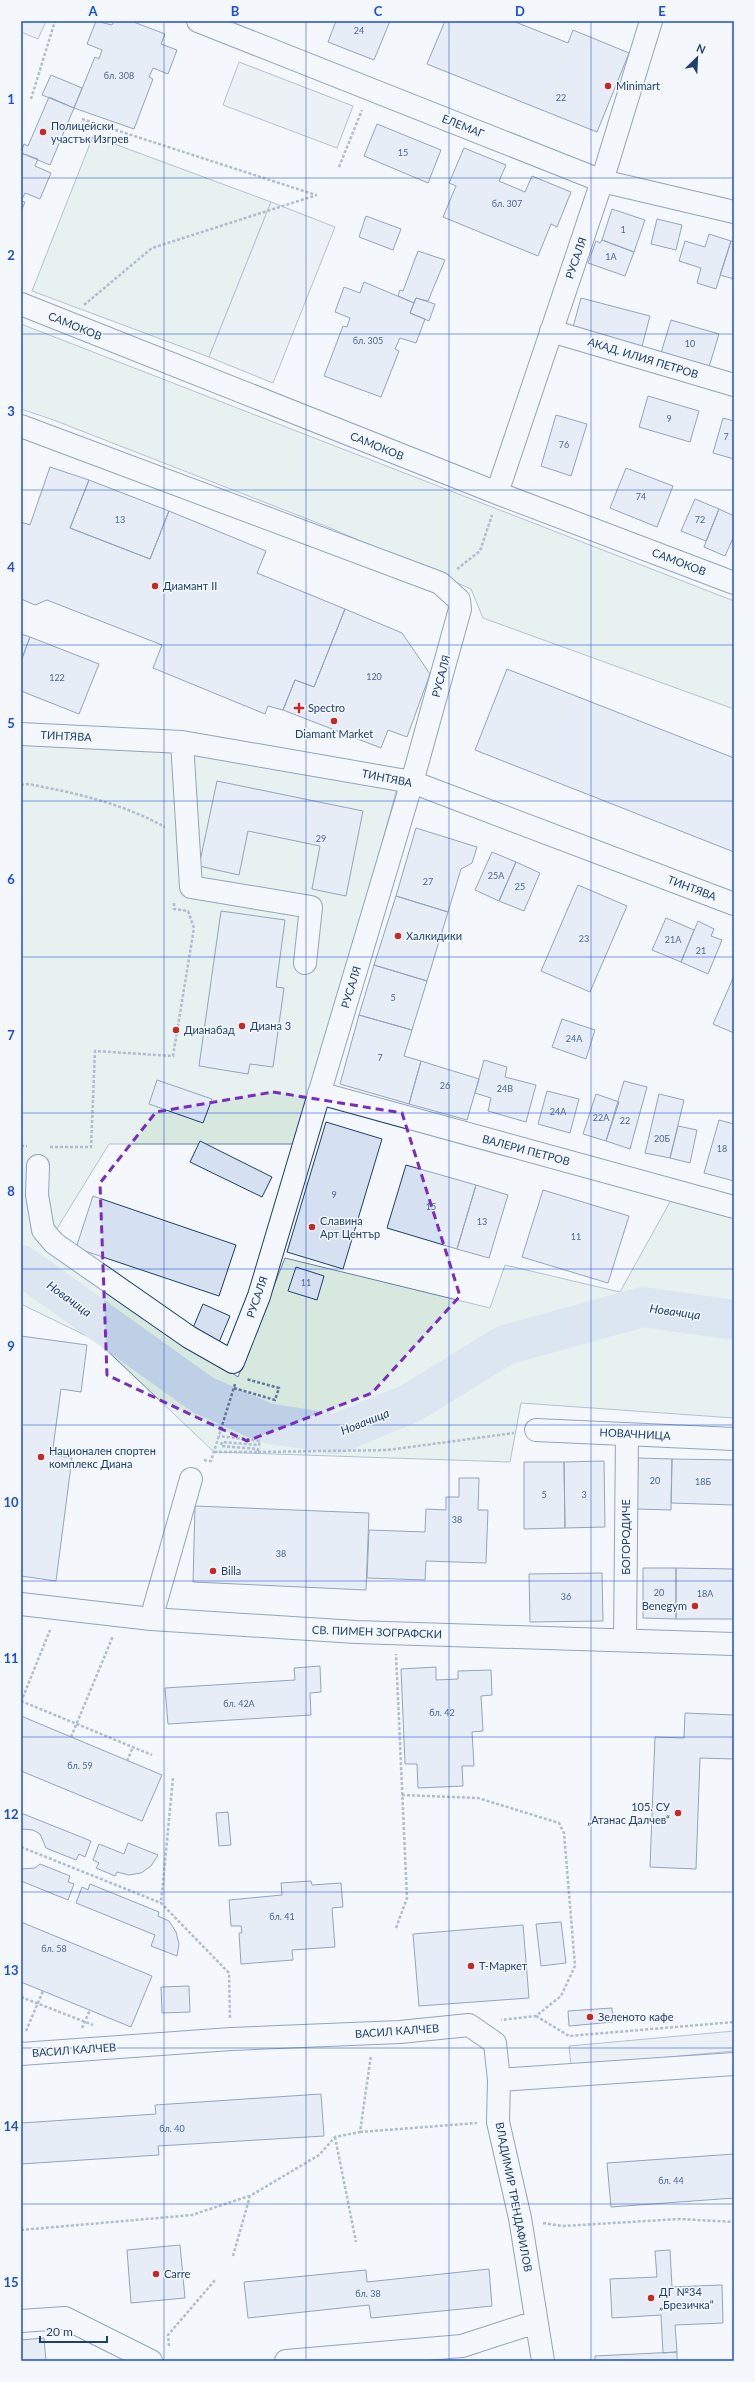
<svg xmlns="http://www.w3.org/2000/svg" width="755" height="2382" viewBox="0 0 755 2382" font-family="Lato,sans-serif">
  <rect width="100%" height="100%" fill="#f4f7fb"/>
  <path fill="#d7e8df" stroke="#687fa3" d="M93 136 271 202 209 357 32 291Z
    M21 324 734 601V709L483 618 471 589 328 527 51 419 21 409Z
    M21 734 182 742 397 788 300 1144H109L45 1248 238 1377 285 1258 490 1308 505 1265 620 1292 676 1191 734 1207V1418L521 1403 510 1462 214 1452 97 1341 21 1304Z"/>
  <path fill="#e3e8f0" stroke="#687fa3" d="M21 21H46L38 39 21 32Z
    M239 62 353 106 337 148 223 105Z
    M271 202 335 227 273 383 209 357Z
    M734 2031V2051L571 2066 569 2046Z"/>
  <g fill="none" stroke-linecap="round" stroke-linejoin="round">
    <path stroke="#bed0e5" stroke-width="40" d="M21 1265 203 1395 266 1423 336 1434 411 1403 505 1345 643 1307 734 1320"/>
  </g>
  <path fill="#d5e0f0" stroke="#1d3f73" d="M96 21 112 25 114 21H131L165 34 161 44 177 50 168 74 153 68 149 77 153 79 134 129 74 108 95 57 99 59 102 50 87 44Z
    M336 21H390L374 60 328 42Z
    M445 21H513L568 43 573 30 629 53 597 132 427 64Z
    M51 75 82 88 74 108 42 95Z
    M49 97 74 108 50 165 21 153 24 144 28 146Z
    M377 124 441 150 428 183 364 156Z
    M464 148 506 165 499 181 525 192 532 176 571 192 557 227 551 224 538 256 443 217 456 186 449 183Z
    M21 153 38 159 35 166 51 173 40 199 25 193 21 201 25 202 21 212Z
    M612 209 645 220 634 252 602 240Z
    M366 216 401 229 393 250 359 237Z
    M657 219 682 225 676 250 651 244Z
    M709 234 731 241 716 289 697 283 701 268 679 261 685 241 705 247Z
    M602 240 634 252 625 276 588 263 596 241 600 243Z
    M731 241 734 242V279L720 275Z
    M418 251 445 260 428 301 416 298 414 303 398 296 400 290 403 291Z
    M364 282 414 303 410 313 425 319 416 343 400 338 395 349 399 351 381 397 324 376 343 326 347 327 350 318 335 312 344 287 360 293Z
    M416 298 435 304 429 321 410 313Z
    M581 298 650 316 641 350 572 331Z
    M671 320 719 334 709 367 661 353Z
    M648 396 699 411 690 442 639 427Z
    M556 415 587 424 571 476 541 466Z
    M723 418 734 421V459L713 453Z
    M50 467 89 480 70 528 150 559 169 511 266 551 257 573 345 609 314 687 295 680 283 710 268 706 265 714 153 668 162 645 47 600 35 605 21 599V522L30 525Z
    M626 468 673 486 657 527 610 508Z
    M89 480 169 511 150 559 70 528Z
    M695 499 719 509 706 541 681 531Z
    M719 509 734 516V536L725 556 704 547Z
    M345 609 402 633 430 674 407 737 388 730 381 748 283 710 295 680 314 687Z
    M21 634 30 637 21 661Z
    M30 637 99 664 79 714 21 691V661Z
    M507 669 734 758V852L475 750Z
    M217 781 363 811 346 896 312 889 320 846 248 831 239 875 199 866Z
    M416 828 477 847 472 863 461 869 448 912 396 896Z
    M492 852 516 862 499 901 475 890Z
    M516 862 540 873 524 911 499 901Z
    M578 885 627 906 590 992 541 971Z
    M396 896 448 912 427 981 374 965Z
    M221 911 285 920 276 987 284 988 273 1067 250 1064 248 1074 199 1066Z
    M666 918 694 930 681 962 652 950Z
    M698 921 714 929 711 936 722 940 708 974 681 962Z
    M374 965 427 981 412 1030 359 1015Z
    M734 976V1033L713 1024Z
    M359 1015 412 1030 404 1056 421 1061 409 1104 340 1084Z
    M562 1019 595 1030 586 1059 552 1047Z
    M484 1060 507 1067 505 1077 536 1085 526 1122 488 1111 491 1098 475 1093Z
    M421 1061 479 1079 467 1120 409 1104Z
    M157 1080 212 1099 203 1123 149 1104Z
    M624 1081 647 1087 630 1149 606 1141Z
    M547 1091 579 1099 570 1133 538 1124Z
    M596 1094 619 1102 606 1141 583 1134Z
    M659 1094 684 1100 670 1158 645 1153Z
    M719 1120 734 1124V1181L704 1173Z
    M326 1122 382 1139 343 1269 287 1252Z
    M678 1126 697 1130 690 1163 670 1158Z
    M200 1141 272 1177 262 1197 190 1162Z
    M406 1165 476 1185 457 1249 387 1228Z
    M476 1185 508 1195 489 1258 457 1249Z
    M543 1190 629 1216 608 1283 522 1257Z
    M93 1196 236 1245 219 1296 76 1248Z
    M296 1267 324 1276 317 1300 288 1291Z
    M203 1304 230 1316 217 1347 190 1335Z
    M21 1336 87 1345 81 1392 61 1389 52 1455 72 1458 56 1581 21 1576Z
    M638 1458 672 1459 671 1510 637 1509Z
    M672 1459 734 1460V1505L671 1503Z
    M604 1461 605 1527 565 1528 564 1462Z
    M524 1462H564L565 1528 524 1529Z
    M459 1478H479L478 1510H488L486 1563 426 1561 425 1580 367 1578 369 1530 425 1532 426 1509 446 1510V1497H459Z
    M195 1506 369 1513 366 1590 193 1582Z
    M643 1568H676V1619L643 1618Z
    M676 1568 734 1569V1619H676Z
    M602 1573 603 1621 530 1622 529 1574Z
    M320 1666 321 1692 310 1693 311 1715 168 1724 165 1688 295 1680 294 1668Z
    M436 1667V1680L458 1679V1671L491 1670 492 1695 481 1696 483 1731 472 1732 474 1766H462L463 1786 418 1788 417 1764H405L401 1669Z
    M685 1713 734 1715V1759L700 1758 696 1869 650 1867 655 1737 684 1738Z
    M21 1716 162 1775 142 1821 21 1771Z
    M228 1812 231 1845 219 1846 216 1813Z
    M21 1813 91 1841 85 1857 79 1854 76 1860 46 1848 40 1834 33 1830 21 1829Z
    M128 1843 158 1855 151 1866 141 1873 129 1875 117 1872 115 1876 96 1868 99 1863 93 1860 99 1844 124 1854Z
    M40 1864 70 1876 68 1882 74 1884 68 1900 21 1881V1869L35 1868Z
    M311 1881 312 1885 341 1883 343 1907 332 1908 335 1947 292 1950 293 1960 241 1964 239 1933H242L241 1926H231L229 1900 282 1895 281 1883Z
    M90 1884 159 1912 158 1916 169 1921 176 1932 179 1944 177 1956 151 1946 155 1935 76 1903 82 1887 88 1890Z
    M21 1922 152 1976 131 2027 21 1982Z
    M561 1922 566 1963 541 1966 536 1924Z
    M523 1925 529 1998 419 2006 413 1934Z
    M189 1986 190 2012 162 2013 161 1987Z
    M612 2008 613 2022 569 2026 568 2011Z
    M321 2094 324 2136 158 2146 159 2155 21 2164V2123L156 2114 155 2105Z
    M734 2154V2198L611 2207 607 2163Z
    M180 2245 185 2298 131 2303 127 2250Z
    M670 2250 672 2287 722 2285 723 2323 675 2325 677 2352 663 2353 661 2315 612 2318 610 2279 657 2277 655 2251Z
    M489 2269 492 2306 371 2318 369 2305 248 2318 244 2282 366 2270 367 2282Z
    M44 2338 46 2361H21V2340Z
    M677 2352V2361H595V2356Z"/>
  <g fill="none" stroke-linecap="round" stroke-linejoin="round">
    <g stroke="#1d3f73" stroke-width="24">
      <path id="minor" d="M198 21 602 181 734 212
        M21 304 497 493 734 583
        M551 331 734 385
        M21 426 440 583 459 600 460 609 412 782 259 1296 233 1362 189 1337 54 1243 43 1230 37 1195 38 1166
        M497 493 602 181 651 21
        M21 734 182 742 412 782 734 904
        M182 742 191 887 311 907 305 963
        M319 1093 734 1207
        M536 1430 734 1439
        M21 1604 151 1619 356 1632 734 1644
        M151 1619 191 1479
        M625 1640 627 1434
        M21 2054 231 2039 400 2032 469 2025 495 2043 499 2080 498 2122 520 2218 543 2361
        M499 2080 734 2064
        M21 2321 65 2318 151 2361
        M286 2361 462 2346 536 2322"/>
    </g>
    <path stroke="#5e769c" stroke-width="2.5" stroke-dasharray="3 2" stroke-linecap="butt" d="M31 99 55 21
      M82 119 316 195
      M339 167 362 110
      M84 305 152 248 317 195
      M457 569 480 551 492 515
      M21 785 28 784C76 793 121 803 165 827
      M21 1146H27
      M50 1147H91L95 1051 173 1056 194 928 188 911 174 909V901
      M234 1388 275 1400 279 1388 246 1379
      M214 1452H258V1449L221 1446 222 1442 259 1445 260 1441 219 1436
      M258 1452 388 1450 514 1433
      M204 1460 211 1461 235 1384
      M21 1701 152 1755
      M21 1702 50 1630
      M71 1737 113 1636
      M127 1761 133 1747
      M173 1778 161 1903 229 1973 230 2018
      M402 1795 478 1798 559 1823 564 1833 575 1966 561 1996 536 2016 501 2020
      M21 1847 161 1903
      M396 1928 407 1898 396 1654
      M21 1997 93 2025
      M536 2016 569 2036 734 2022
      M82 2028 90 2010
      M26 2031 43 1991
      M360 2132 477 2123
      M335 2137 356 2242
      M543 2223 563 2226 680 2219 734 2222
      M21 2230 192 2215 249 2196
      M233 2256 250 2196 319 2155 335 2137 360 2132 371 2055
      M169 2346 168 2335 216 2279"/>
    <use href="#minor" stroke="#f4f7fb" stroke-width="22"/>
  </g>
  <path d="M0 0H755V2382H0ZM273 1092 402 1113 460 1296 372 1393 247 1441 107 1375 100 1183 156 1112Z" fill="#f4f7fb" fill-opacity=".55" fill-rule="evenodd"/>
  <path fill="none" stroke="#7b2cbf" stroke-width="3" stroke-dasharray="8 5" stroke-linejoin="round" d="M273 1092 402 1113 460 1296 372 1393 247 1441 107 1375 100 1183 156 1112Z"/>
  <path fill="none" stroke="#1d4ed8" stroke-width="1" stroke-opacity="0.55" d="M164 21V2361M306 21V2361M449 21V2361M591 21V2361M21 178H734M21 334H734M21 490H734M21 645H734M21 801H734M21 957H734M21 1113H734M21 1269H734M21 1425H734M21 1581H734M21 1737H734M21 1892H734M21 2048H734M21 2204H734"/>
  <g fill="#c62828" stroke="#f4f7fb" stroke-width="1.5">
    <circle cx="608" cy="86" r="4"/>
    <circle cx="43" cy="132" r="4"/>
    <circle cx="155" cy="586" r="4"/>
    <path d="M297 702h4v4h4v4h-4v4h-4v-4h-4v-4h4z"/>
    <circle cx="334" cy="721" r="4"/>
    <circle cx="398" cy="936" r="4"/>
    <circle cx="242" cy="1026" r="4"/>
    <circle cx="176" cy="1030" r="4"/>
    <circle cx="312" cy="1227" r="4"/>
    <circle cx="41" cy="1457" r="4"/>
    <circle cx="213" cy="1571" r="4"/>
    <circle cx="695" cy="1606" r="4"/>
    <circle cx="678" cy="1813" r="4"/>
    <circle cx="471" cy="1966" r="4"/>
    <circle cx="590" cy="2017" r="4"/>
    <circle cx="156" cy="2274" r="4"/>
    <circle cx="651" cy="2298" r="4"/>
  </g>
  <g text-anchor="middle" stroke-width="3" stroke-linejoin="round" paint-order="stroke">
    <g font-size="9" fill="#4b6792">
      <text x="359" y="34">24</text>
      <text x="119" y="79">бл. 308</text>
      <text x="561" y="101">22</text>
      <text x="403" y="156">15</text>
      <text x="507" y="207">бл. 307</text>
      <text x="623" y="233">1</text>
      <text x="611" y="260">1А</text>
      <text x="368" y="344">бл. 305</text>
      <text x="690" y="347">10</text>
      <text x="669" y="422">9</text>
      <text x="726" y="440">7</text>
      <text x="564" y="448">76</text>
      <text x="641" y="500">74</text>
      <text x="120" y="523">13</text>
      <text x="700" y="523">72</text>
      <text x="374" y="680">120</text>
      <text x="57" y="681">122</text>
      <text x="321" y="842">29</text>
      <text x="496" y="879">25А</text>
      <text x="428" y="885">27</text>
      <text x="520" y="890">25</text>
      <text x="584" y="942">23</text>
      <text x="673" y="943">21А</text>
      <text x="701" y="954">21</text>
      <text x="393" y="1001">5</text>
      <text x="574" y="1042">24А</text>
      <text x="380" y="1061">7</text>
      <text x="445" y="1089">26</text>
      <text x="505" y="1092">24В</text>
      <text x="558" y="1115">24А</text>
      <text x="601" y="1121">22А</text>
      <text x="625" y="1124">22</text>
      <text x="662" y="1142">20Б</text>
      <text x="722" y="1152">18</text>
      <text x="334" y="1198">9</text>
      <text x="431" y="1210">15</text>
      <text x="482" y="1225">13</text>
      <text x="576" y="1240">11</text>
      <text x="306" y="1286">11</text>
      <text x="655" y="1484">20</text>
      <text x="703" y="1485">18Б</text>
      <text x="544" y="1498">5</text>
      <text x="584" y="1498">3</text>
      <text x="457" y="1523">38</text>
      <text x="281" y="1557">38</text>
      <text x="659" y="1596">20</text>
      <text x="705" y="1597">18А</text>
      <text x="566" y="1600">36</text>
      <text x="239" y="1707">бл. 42А</text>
      <text x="442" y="1716">бл. 42</text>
      <text x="80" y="1769">бл. 59</text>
      <text x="282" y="1920">бл. 41</text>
      <text x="54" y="1952">бл. 58</text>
      <text x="172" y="2132">бл. 40</text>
      <text x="671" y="2184">бл. 44</text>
      <text x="368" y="2297">бл. 38</text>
    </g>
    <g font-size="11" fill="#1d3f73" stroke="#f4f7fb" text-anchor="start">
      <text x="616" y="90">Minimart</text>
      <text x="51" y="130">Полицейски<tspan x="51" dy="13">участък Изгрев</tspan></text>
      <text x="163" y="590">Диамант II</text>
      <text x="308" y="712">Spectro</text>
      <text x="334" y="738" text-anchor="middle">Diamant Market</text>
      <text x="406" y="940">Халкидики</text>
      <text x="250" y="1030">Диана 3</text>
      <text x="184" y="1034">Дианабад</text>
      <text x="320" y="1225">Славина<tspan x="320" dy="13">Арт Център</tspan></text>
      <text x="49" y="1455">Национален спортен<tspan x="49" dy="13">комплекс Диана</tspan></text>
      <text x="221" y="1575">Billa</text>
      <text x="687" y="1610" text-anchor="end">Benegym</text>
      <text x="670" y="1811" text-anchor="end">105. СУ<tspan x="670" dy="13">„Атанас Далчев“</tspan></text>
      <text x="479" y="1970">Т-Маркет</text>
      <text x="598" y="2021">Зеленото кафе</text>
      <text x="164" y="2278">Carre</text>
      <text x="659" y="2296">ДГ №34<tspan x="659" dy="13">„Брезичка“</tspan></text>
    </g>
    <g font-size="11" fill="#1d3f73" stroke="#f4f7fb">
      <text transform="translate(463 126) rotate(22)" y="4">ЕЛЕМАГ</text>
      <text transform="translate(576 258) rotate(-71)" y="4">РУСАЛЯ</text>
      <text transform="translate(75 326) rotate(22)" y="4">САМОКОВ</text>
      <text transform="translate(643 358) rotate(17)" y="4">АКАД. ИЛИЯ ПЕТРОВ</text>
      <text transform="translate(377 446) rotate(22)" y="4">САМОКОВ</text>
      <text transform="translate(679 562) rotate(21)" y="4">САМОКОВ</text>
      <text transform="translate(441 676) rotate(-75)" y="4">РУСАЛЯ</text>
      <text transform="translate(66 736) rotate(3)" y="4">ТИНТЯВА</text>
      <text transform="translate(387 778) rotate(11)" y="4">ТИНТЯВА</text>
      <text transform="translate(692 888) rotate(21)" y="4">ТИНТЯВА</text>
      <text transform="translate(351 987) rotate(-73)" y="4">РУСАЛЯ</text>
      <text transform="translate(526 1150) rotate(15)" y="4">ВАЛЕРИ ПЕТРОВ</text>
      <text transform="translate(257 1297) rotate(-71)" y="4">РУСАЛЯ</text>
      <text transform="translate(635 1434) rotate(3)" y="4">НОВАЧНИЦА</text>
      <text transform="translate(626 1537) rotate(-90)" y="4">БОГОРОДИЧЕ</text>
      <text transform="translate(377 1632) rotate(2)" y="4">СВ. ПИМЕН ЗОГРАФСКИ</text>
      <text transform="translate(397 2031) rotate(-4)" y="4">ВАСИЛ КАЛЧЕВ</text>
      <text transform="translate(74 2050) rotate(-4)" y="4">ВАСИЛ КАЛЧЕВ</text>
      <text transform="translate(514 2197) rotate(79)" y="4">ВЛАДИМИР ТРЕНДАФИЛОВ</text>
    </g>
    <g font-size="12" font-style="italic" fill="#1d3f73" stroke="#f4f7fb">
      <text transform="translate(69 1299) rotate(36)" y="4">Новачица</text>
      <text transform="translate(675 1312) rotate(8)" y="4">Новачица</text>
      <text transform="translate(365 1422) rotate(-22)" y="4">Новачица</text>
    </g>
  </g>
  <rect width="755" height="2382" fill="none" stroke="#f4f7fb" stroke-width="44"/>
  <g transform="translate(697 58) rotate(24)" stroke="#f4f7fb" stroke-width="3" paint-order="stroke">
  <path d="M0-3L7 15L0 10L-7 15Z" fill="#1d3f73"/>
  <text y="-6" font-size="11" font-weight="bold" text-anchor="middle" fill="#1d3f73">N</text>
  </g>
  <path d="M40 2336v6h67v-6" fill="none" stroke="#1d3f73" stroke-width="2"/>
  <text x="46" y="2336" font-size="12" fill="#1d3f73" stroke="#f4f7fb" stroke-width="3" paint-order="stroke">20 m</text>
  <rect x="22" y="22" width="711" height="2338" fill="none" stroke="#1d4ed8" stroke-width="1.5"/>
  <g font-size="13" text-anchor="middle" font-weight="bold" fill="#1d4ed8">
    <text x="93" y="16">A</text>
    <text x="235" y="16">B</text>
    <text x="378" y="16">C</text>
    <text x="520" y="16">D</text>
    <text x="662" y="16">E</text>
    <text x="11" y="104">1</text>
    <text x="11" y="260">2</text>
    <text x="11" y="416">3</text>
    <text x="11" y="572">4</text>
    <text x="11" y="728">5</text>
    <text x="11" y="884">6</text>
    <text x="11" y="1040">7</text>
    <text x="11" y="1196">8</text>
    <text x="11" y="1351">9</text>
    <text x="11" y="1507">10</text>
    <text x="11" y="1663">11</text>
    <text x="11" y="1819">12</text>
    <text x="11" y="1975">13</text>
    <text x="11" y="2131">14</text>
    <text x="11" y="2287">15</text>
  </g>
</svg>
